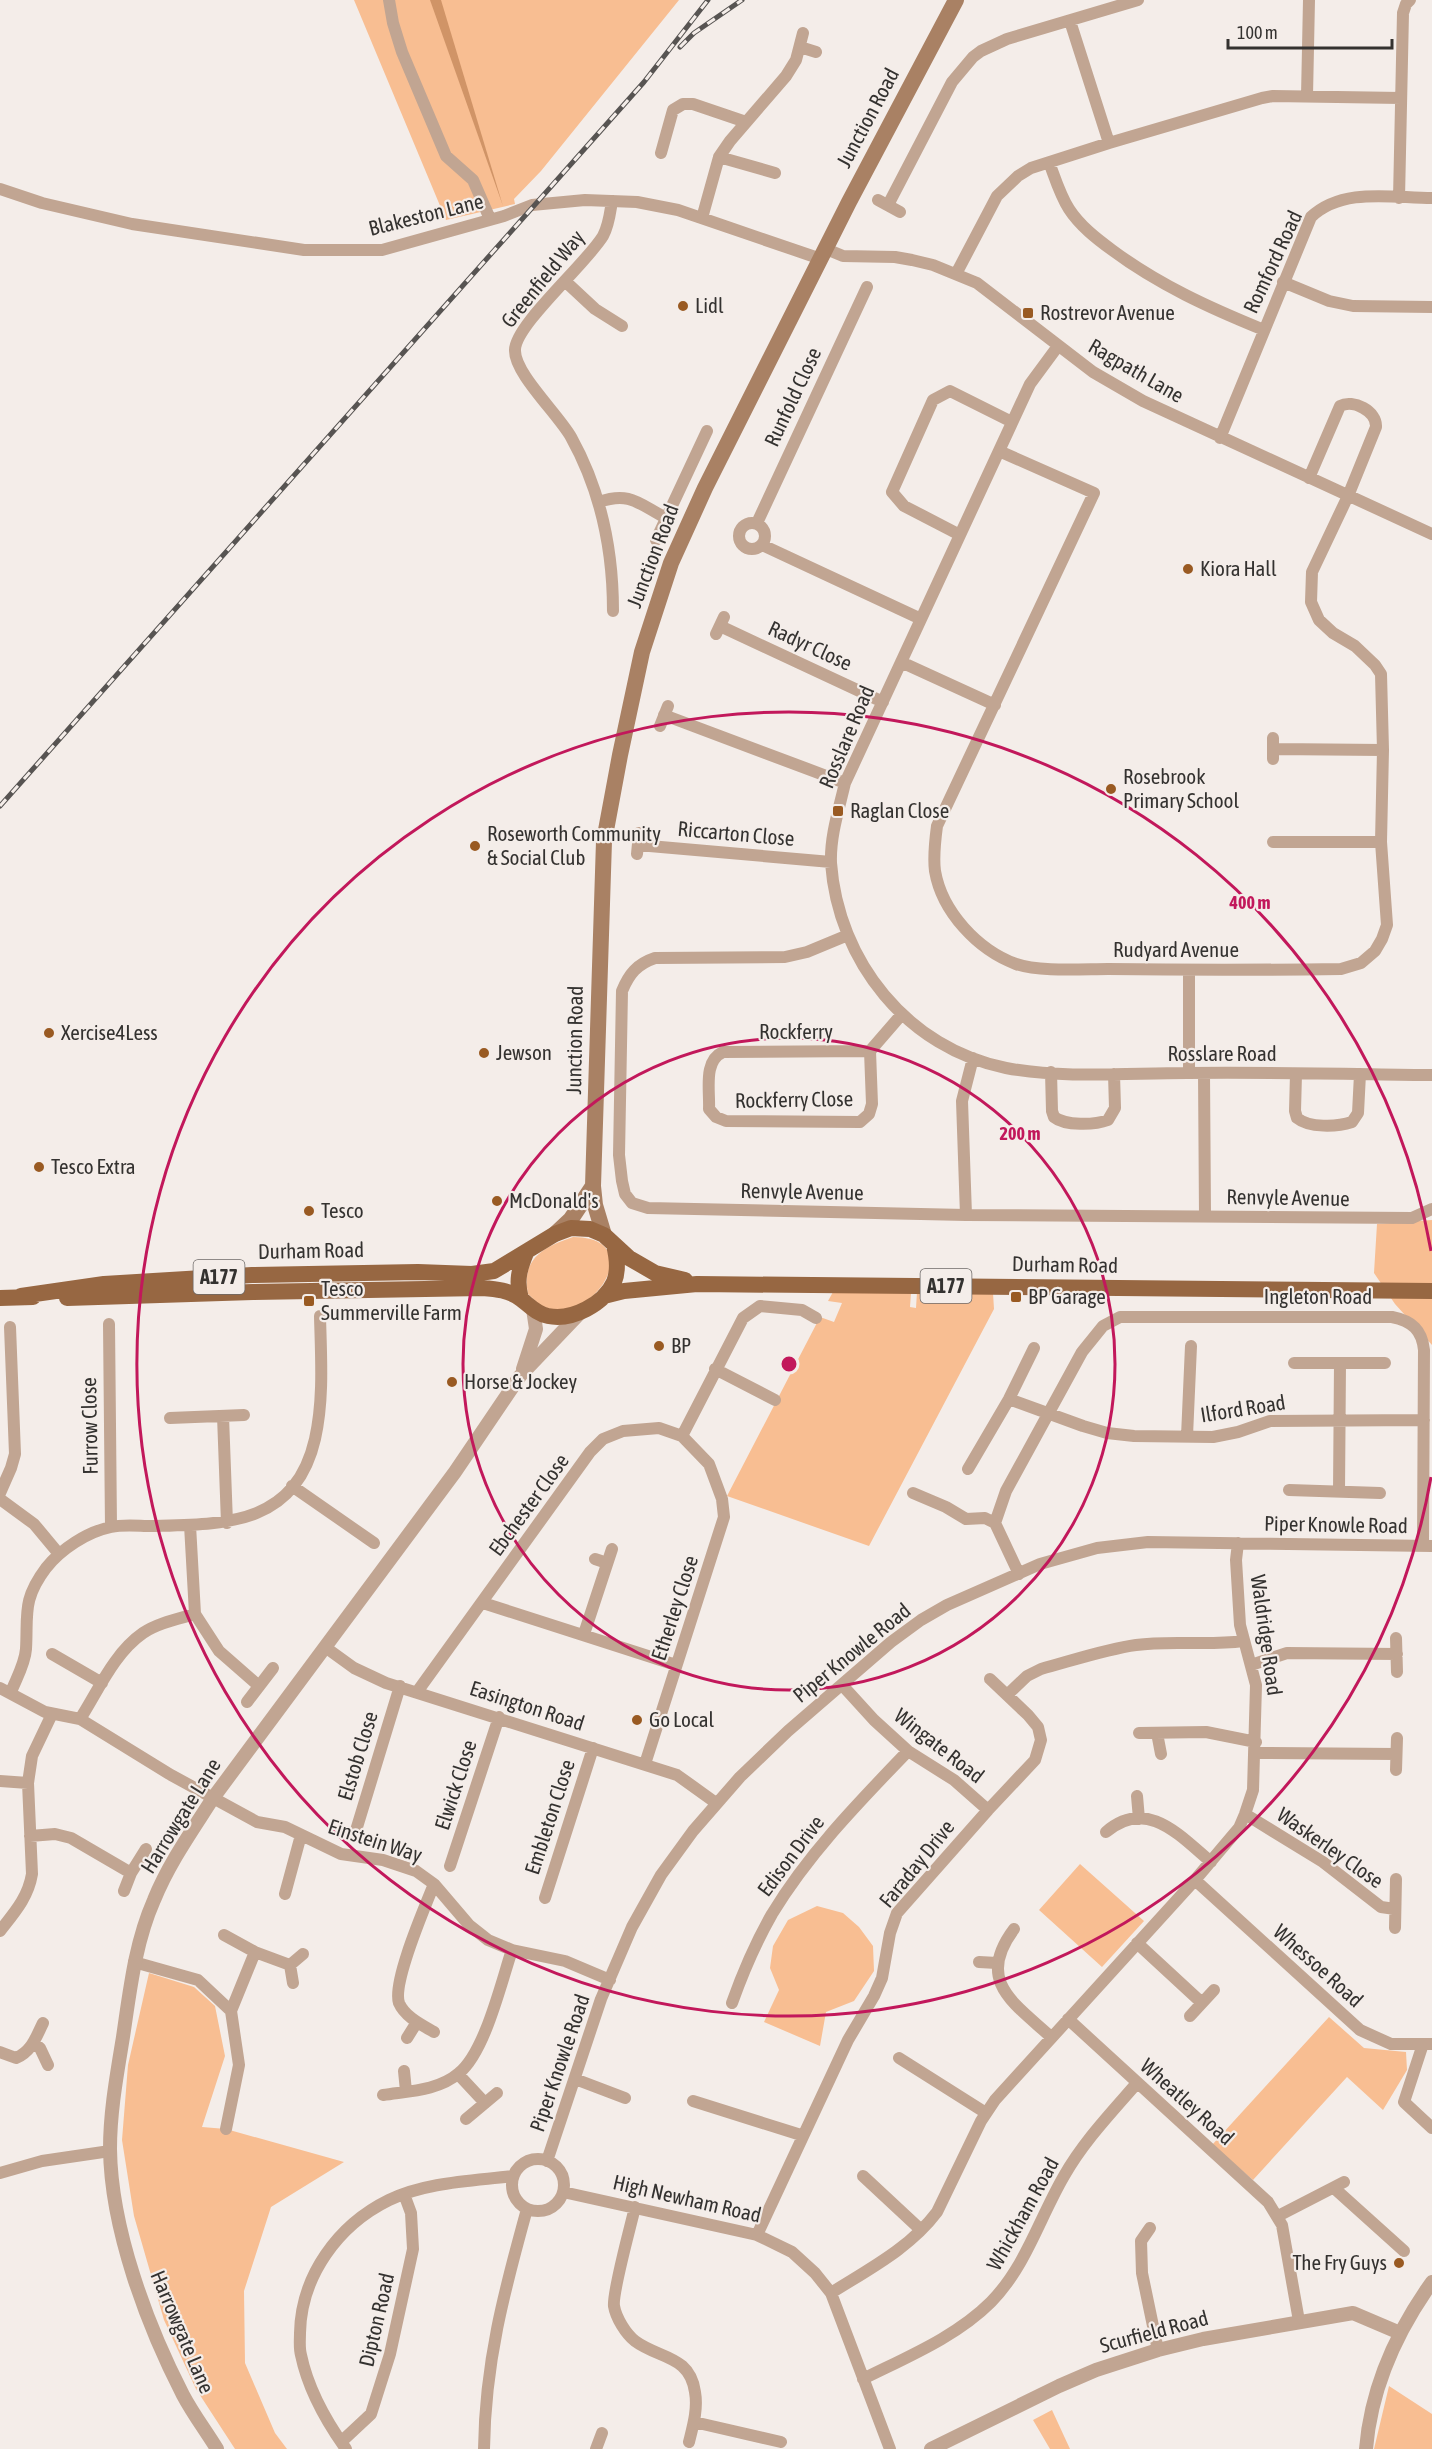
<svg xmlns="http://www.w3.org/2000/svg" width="1432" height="2449" viewBox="0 0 1432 2449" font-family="'Asap Condensed',sans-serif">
  <rect width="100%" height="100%" fill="#f4ede9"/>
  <path fill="#f8be92" d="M354 0H679L541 171 514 199 515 204 446 220Z
    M1432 1220V1345L1395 1304 1374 1273 1377 1224Z
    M573 1237C648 1237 595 1324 547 1308 539 1306 534 1299 528 1294 521 1259 543 1247 573 1237Z
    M833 1292 911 1293 910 1307 916 1308 917 1292 993 1293 994 1309 869 1546 727 1496 820 1317 834 1322 842 1303 828 1301Z
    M1080 1864 1144 1921 1102 1967 1039 1910Z
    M817 1906 843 1913 859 1927 873 1946 874 1971 854 2001 826 2012 820 2046 764 2022 779 1990 770 1968 773 1946 788 1920Z
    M149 1973 194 1987 215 2006 225 2056 202 2127 226 2129 344 2162 271 2207 244 2291 245 2363 275 2433 287 2449H235L196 2389 164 2320 134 2216 122 2140 128 2065Z
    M1329 2017 1364 2048 1406 2052 1407 2070 1383 2110 1347 2077 1253 2180 1212 2145Z
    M1389 2386 1432 2414V2449H1374Z
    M1052 2410 1070 2449H1050L1033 2420Z"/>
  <path fill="#d09467" d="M430 0H441L503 206Z"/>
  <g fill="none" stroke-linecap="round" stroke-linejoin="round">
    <path stroke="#c1a592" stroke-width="12" d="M389 0 393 23 402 52 446 156 473 180 490 219
      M1070 21 1109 143
      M800 47 816 52
      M1307 96 1309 0
      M661 153 673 110 683 104H693L746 122
      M719 157 775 173
      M1049 162C1055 178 1060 195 1069 209 1080 226 1097 239 1112 250 1159 285 1210 308 1264 330
      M0 189 42 203 132 224 304 250H382L504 216 532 205 585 200 637 202 678 210 821 259
      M1399 198 1403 13 1406 4 1410 0
      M878 200 900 212
      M612 201C610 213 609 225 603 236 586 264 515 325 515 350 514 373 558 414 571 437 601 491 613 550 613 611
      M888 205 952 82 973 57 981 51 1007 39 1138 0
      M702 218 719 157 730 141 786 76 796 60 803 33
      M826 249 843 256 895 257 912 260 933 265 977 283 1093 372 1143 401 1432 534
      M956 274 997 196 1018 176 1031 168 1109 143 1262 98 1273 96 1401 98
      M566 282 595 309 622 326
      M1283 282 1329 301 1353 306 1432 307
      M1058 346 1030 384 845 783C839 809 830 836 831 863 838 961 908 1049 1006 1068 1065 1079 1128 1073 1187 1073 1269 1072 1351 1074 1432 1075
      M1220 438 1311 217C1343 187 1392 198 1432 198
      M999 451 1094 493 937 826C935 841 933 856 935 871 942 912 978 950 1016 964 1038 972 1083 969 1108 969 1185 970 1263 970 1341 969L1361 963 1375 951 1382 939 1387 925 1381 842 1383 750 1381 674 1375 665 1355 646 1333 633 1319 620 1311 602 1312 572 1348 496 1376 427C1377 411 1353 399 1340 406L1309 478
      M599 502C630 491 639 504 666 518
      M739 536a13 13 0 1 1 26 0a13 13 0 1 1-26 0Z
      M757 523 867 287
      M960 535 904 506 892 492 933 400 950 391 1012 422
      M656 540 707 431
      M762 545 921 619
      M720 626 883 702
      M716 634 724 617
      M901 662 995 705
      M664 715 845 783
      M660 726 668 706
      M1273 738V759
      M1273 749 1383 750
      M1273 842H1381
      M638 845 831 862
      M637 854 639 833
      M848 935 807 952 785 957 655 958C637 964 629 974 622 991L619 1155 622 1181 625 1194 632 1203 648 1208 966 1215 1412 1218 1432 1209
      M1189 970V1073
      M870 1051 723 1052C703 1061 710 1090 709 1109L716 1117 726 1121 860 1122 869 1114 872 1104 870 1051 902 1014
      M1051 1072 1052 1111 1054 1117C1065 1126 1095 1125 1108 1120L1115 1108 1114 1074
      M1204 1073 1205 1216
      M1296 1074 1295 1111 1297 1118C1309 1128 1337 1127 1352 1122L1358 1113 1360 1074
      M966 1215 962 1101 973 1058
      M109 1324 111 1526
      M1294 1363H1385
      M715 1369 775 1400
      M1009 1399 1083 1426 1107 1433 1134 1436 1213 1437 1238 1432 1270 1421 1424 1420
      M223 1416 227 1523
      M170 1418 244 1415
      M682 1436 743 1318 760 1306 802 1310 816 1318
      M1187 1436 1191 1346
      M968 1469 1009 1399 1034 1348
      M292 1486 374 1543
      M1289 1490 1380 1493
      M1339 1492 1340 1363
      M0 1493 11 1468 15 1454 10 1327
      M913 1493 946 1507 966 1519 985 1518 995 1523
      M0 1499 34 1524 59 1554
      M190 1525 195 1614 219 1651 259 1686
      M595 1559 607 1563
      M1019 1574 995 1523 1006 1491 1082 1352 1103 1326 1120 1317H1392C1412 1321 1422 1330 1424 1350L1423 1546
      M483 1603 676 1665
      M584 1634 612 1549
      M1396 1638 1397 1672
      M325 1647 354 1668 386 1683 677 1775 716 1803
      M52 1654 102 1683
      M1251 1665 1287 1653 1397 1654
      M843 1686 874 1720 908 1751 954 1780 988 1810
      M0 1688 45 1712 80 1719 171 1775 257 1822 285 1827 341 1854 383 1860 416 1871 434 1884 469 1925 488 1940 512 1950 565 1961 610 1980
      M11 1692C16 1679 25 1664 26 1649 28 1614 22 1600 46 1568 61 1549 87 1532 111 1527 123 1524 139 1526 152 1526 224 1524 295 1526 315 1439 324 1399 321 1357 320 1316
      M417 1692 590 1452 603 1439 623 1431 659 1428 682 1436 709 1464 722 1499 724 1517 645 1764
      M1007 1695 1027 1676 1041 1669C1071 1661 1106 1649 1136 1645 1171 1640 1207 1646 1243 1641
      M247 1702 273 1668
      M80 1719C98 1691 114 1653 143 1633 158 1623 178 1619 195 1614
      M1139 1733 1206 1732 1256 1742
      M1157 1733 1161 1754
      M1255 1753 1396 1754
      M1396 1770 1397 1738
      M0 1781 28 1783
      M1137 1796 1139 1819
      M1245 1814 1323 1862 1381 1907 1395 1909
      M1106 1832C1147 1797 1180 1836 1211 1862
      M30 1836 55 1834 71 1838 131 1873
      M354 1837 400 1686
      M450 1866 499 1717
      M1195 1880 1360 2030 1391 2044H1432
      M434 1884C425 1907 392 1982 399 2003 405 2017 422 2025 434 2032
      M124 1891 131 1873 146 1849
      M285 1894 301 1835
      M545 1898 593 1748
      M1395 1928 1396 1879
      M1014 1929C975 1981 1014 2003 1051 2037
      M0 1931C14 1913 28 1898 32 1874L28 1783 32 1756 52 1714
      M224 1935 255 1952 290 1965 293 1983
      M1137 1943 1202 2003
      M134 1962 198 1980 231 2011 239 2065 226 2129
      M979 1962 997 1963
      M290 1965 303 1954
      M732 2003C743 1972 756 1942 772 1914 809 1853 859 1802 908 1751
      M231 2011 255 1952
      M1190 2016 1214 1990
      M1068 2019 1268 2202 1282 2225 1299 2321
      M407 2038 417 2022
      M34 2043 40 2048 48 2065
      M1423 2044 1404 2102 1432 2128
      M0 2052 16 2058C32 2051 36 2037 43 2023
      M899 2058 986 2113
      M404 2071 406 2091
      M458 2074 485 2103
      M575 2079 625 2098
      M383 2095C408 2091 438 2091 459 2073 485 2052 501 1983 512 1950
      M693 2101 801 2135
      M466 2119 497 2093
      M512 2185a26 26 0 1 1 52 0a26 26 0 1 1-52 0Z
      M547 2161 601 1999 632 1927 661 1875 693 1831 740 1777 788 1731 891 1642 921 1620 947 1605 1040 1564 1097 1548 1148 1542 1432 1546
      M0 2173 42 2161 110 2151
      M863 2176 921 2230
      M1334 2188 1404 2251
      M563 2192 757 2235 792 2252 815 2273 831 2293 890 2449
      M635 2207C631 2225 612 2293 614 2306 616 2318 626 2334 635 2341 659 2359 690 2355 695 2392 698 2409 693 2426 689 2442
      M1278 2216 1344 2182
      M1150 2228 1141 2241 1142 2273 1158 2350
      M757 2235 848 2040 874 1996 882 1978 890 1933 897 1913 988 1810 1035 1760 1041 1740 1038 1727 1028 1715 990 1679
      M831 2293C869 2269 910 2248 937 2212L981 2121 995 2100 1195 1880 1239 1828 1245 1814 1253 1790 1256 1685 1240 1625 1236 1560 1238 1543
      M863 2379C907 2357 956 2337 991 2302 1026 2266 1039 2219 1064 2176 1084 2141 1111 2113 1137 2083
      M694 2422 781 2442
      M341 2442 371 2414 390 2354 413 2249 411 2213 404 2194
      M346 2449C326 2421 308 2389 301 2355 299 2348 300 2340 300 2333 301 2276 338 2225 389 2200 426 2182 472 2181 513 2176
      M484 2449C485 2363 504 2292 527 2209
      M596 2449 602 2433"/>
    <path stroke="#c1a592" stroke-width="14" d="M523 1369 536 1329 533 1309
      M217 2449C206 2431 193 2414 183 2395 147 2325 111 2229 110 2149 110 2111 117 2074 123 2037 130 1990 135 1943 154 1900 169 1863 192 1831 213 1798L455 1472 520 1376 580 1313
      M931 2449 1059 2386 1096 2370 1158 2350 1203 2339 1353 2313 1400 2333
      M1366 2449C1371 2388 1397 2331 1432 2282"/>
    <path stroke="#a98164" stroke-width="16" d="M555 1234 571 1219 593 1186
      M604 1235 595 1205 593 1186 604 841 620 755 642 652 671 563 705 488 849 202 956 0"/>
    <path stroke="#976742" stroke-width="16" d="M21 1296 104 1284 252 1275 418 1272 472 1274 494 1271 555 1234 571 1228 590 1229 604 1235 629 1258 655 1273 685 1280
      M604 1296 624 1291 697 1284 1432 1291
      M0 1298 33 1297
      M67 1298 253 1292 482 1288C496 1289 509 1290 521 1299 530 1306 537 1314 548 1316 572 1321 604 1304 614 1282 619 1270 617 1257 614 1245
      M521 1299C516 1281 519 1270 526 1253"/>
    <g stroke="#575452" stroke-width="5">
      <path id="rail" d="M680 47 694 33 742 0
        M0 806 644 82 708 0"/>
    </g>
    <use href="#rail" stroke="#f4ede9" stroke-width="3" stroke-dasharray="9" stroke-linecap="butt"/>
  </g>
  <g fill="none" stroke="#c2185b" stroke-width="3">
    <circle cx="789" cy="1364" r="326"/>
    <path d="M1431 1477A652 652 0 1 1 1431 1251"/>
  </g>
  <g fill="#995a22" stroke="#f4ede9" stroke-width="2">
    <circle cx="683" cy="306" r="6"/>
    <rect x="1022" y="307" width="12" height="12" rx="3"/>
    <circle cx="1188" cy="569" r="6"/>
    <circle cx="1111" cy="789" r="6"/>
    <rect x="832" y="805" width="12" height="12" rx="3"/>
    <circle cx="475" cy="846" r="6"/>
    <circle cx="49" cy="1033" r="6"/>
    <circle cx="484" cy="1053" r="6"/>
    <circle cx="39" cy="1167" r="6"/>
    <circle cx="497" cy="1201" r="6"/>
    <circle cx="309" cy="1211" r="6"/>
    <rect x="1010" y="1291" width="12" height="12" rx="3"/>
    <rect x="303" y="1295" width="12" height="12" rx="3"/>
    <circle cx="659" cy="1346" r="6"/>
    <circle cx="452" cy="1382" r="6"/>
    <circle cx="637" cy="1720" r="6"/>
    <circle cx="1399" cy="2263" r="6"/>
  </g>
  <g text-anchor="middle" stroke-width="4.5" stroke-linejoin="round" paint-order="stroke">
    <g fill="#f4ede9" stroke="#6e6a68" stroke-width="1.5">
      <rect x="193.5" y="1260" width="51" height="34" rx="4.5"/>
      <rect x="920.5" y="1269" width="51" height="34" rx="4.5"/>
    </g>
    <g font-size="20" font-weight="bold" fill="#343230">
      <text x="219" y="1284">A177</text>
      <text x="946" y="1293">A177</text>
    </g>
    <g font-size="21" fill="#343230" stroke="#f4ede9">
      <text transform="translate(868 118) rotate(-62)" y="7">Junction Road</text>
      <text transform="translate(426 215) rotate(-14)" y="7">Blakeston Lane</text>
      <text transform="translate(1273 262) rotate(-65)" y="7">Romford Road</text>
      <text transform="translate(543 279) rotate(-51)" y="7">Greenfield Way</text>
      <text transform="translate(1136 371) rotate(30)" y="7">Ragpath Lane</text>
      <text transform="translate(793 397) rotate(-65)" y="7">Runfold Close</text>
      <text transform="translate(653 556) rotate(-69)" y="7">Junction Road</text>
      <text transform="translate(810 646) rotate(25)" y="7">Radyr Close</text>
      <text transform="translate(847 737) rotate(-67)" y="7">Rosslare Road</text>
      <text transform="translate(736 834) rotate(5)" y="7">Riccarton Close</text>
      <text x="1176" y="957">Rudyard Avenue</text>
      <text x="796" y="1039">Rockferry</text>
      <text transform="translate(575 1040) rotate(-89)" y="7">Junction Road</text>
      <text x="1222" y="1061">Rosslare Road</text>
      <text transform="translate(794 1100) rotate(-1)" y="7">Rockferry Close</text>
      <text transform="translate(802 1192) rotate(1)" y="7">Renvyle Avenue</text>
      <text transform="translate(1288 1198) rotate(1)" y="7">Renvyle Avenue</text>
      <text transform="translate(311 1251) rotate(-1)" y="7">Durham Road</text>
      <text transform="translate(1065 1265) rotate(1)" y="7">Durham Road</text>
      <text x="1318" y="1304">Ingleton Road</text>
      <text transform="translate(1243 1409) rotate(-9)" y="7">Ilford Road</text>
      <text transform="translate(90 1426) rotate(-91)" y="7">Furrow Close</text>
      <text transform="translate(529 1505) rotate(-54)" y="7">Ebchester Close</text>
      <text transform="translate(1336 1525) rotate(1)" y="7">Piper Knowle Road</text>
      <text transform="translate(675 1608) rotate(-72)" y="7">Etherley Close</text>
      <text transform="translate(1266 1635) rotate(82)" y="7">Waldridge Road</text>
      <text transform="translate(852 1653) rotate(-39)" y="7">Piper Knowle Road</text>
      <text transform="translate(527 1706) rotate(18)" y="7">Easington Road</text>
      <text transform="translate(939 1746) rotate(38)" y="7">Wingate Road</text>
      <text transform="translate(358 1756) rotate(-73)" y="7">Elstob Close</text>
      <text transform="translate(456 1785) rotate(-72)" y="7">Elwick Close</text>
      <text transform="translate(181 1816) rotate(-58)" y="7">Harrowgate Lane</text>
      <text transform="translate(550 1817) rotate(-72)" y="7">Embleton Close</text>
      <text transform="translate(375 1841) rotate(18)" y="7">Einstein Way</text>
      <text transform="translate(1330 1848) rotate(35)" y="7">Waskerley Close</text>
      <text transform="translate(791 1856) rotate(-53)" y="7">Edison Drive</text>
      <text transform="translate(917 1864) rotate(-51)" y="7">Faraday Drive</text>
      <text transform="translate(1318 1966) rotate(42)" y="7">Whessoe Road</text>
      <text transform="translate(560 2063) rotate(-71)" y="7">Piper Knowle Road</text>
      <text transform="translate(1187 2102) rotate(42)" y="7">Wheatley Road</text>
      <text transform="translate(687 2199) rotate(13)" y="7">High Newham Road</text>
      <text transform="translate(1023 2214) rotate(-61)" y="7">Whickham Road</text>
      <text transform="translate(377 2320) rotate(-77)" y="7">Dipton Road</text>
      <text transform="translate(182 2332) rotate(67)" y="7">Harrowgate Lane</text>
      <text transform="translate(1154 2332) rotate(-15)" y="7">Scurfield Road</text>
    </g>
    <g font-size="21" fill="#343230" stroke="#f4ede9" text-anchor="start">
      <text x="695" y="313">Lidl</text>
      <text x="1040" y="320">Rostrevor Avenue</text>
      <text x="1200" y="576">Kiora Hall</text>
      <text x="1123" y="784">Rosebrook<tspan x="1123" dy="24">Primary School</tspan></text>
      <text x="850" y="818">Raglan Close</text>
      <text x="487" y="841">Roseworth Community<tspan x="487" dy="24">&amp; Social Club</tspan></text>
      <text x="61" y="1040">Xercise4Less</text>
      <text x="496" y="1060">Jewson</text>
      <text x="51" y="1174">Tesco Extra</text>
      <text x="509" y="1208">McDonald's</text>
      <text x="321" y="1218">Tesco</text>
      <text x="321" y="1296">Tesco<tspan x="321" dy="24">Summerville Farm</tspan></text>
      <text x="1028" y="1304">BP Garage</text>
      <text x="671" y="1353">BP</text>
      <text x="464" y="1389">Horse &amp; Jockey</text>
      <text x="649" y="1727">Go Local</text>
      <text x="1387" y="2270" text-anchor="end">The Fry Guys</text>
    </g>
  </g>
  <circle cx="789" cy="1364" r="9" fill="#c2185b" stroke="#f4ede9" stroke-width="3"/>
  <g font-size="18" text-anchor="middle" font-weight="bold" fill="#c2185b" stroke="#f4ede9" stroke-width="4.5" stroke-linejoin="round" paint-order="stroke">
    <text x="1250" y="909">400 m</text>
    <text x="1020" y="1140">200 m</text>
  </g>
  <path d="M1228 39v9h164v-9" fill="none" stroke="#343230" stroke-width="3"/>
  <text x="1237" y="39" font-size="18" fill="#343230" stroke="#f4ede9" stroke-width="4.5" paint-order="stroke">100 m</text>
</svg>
